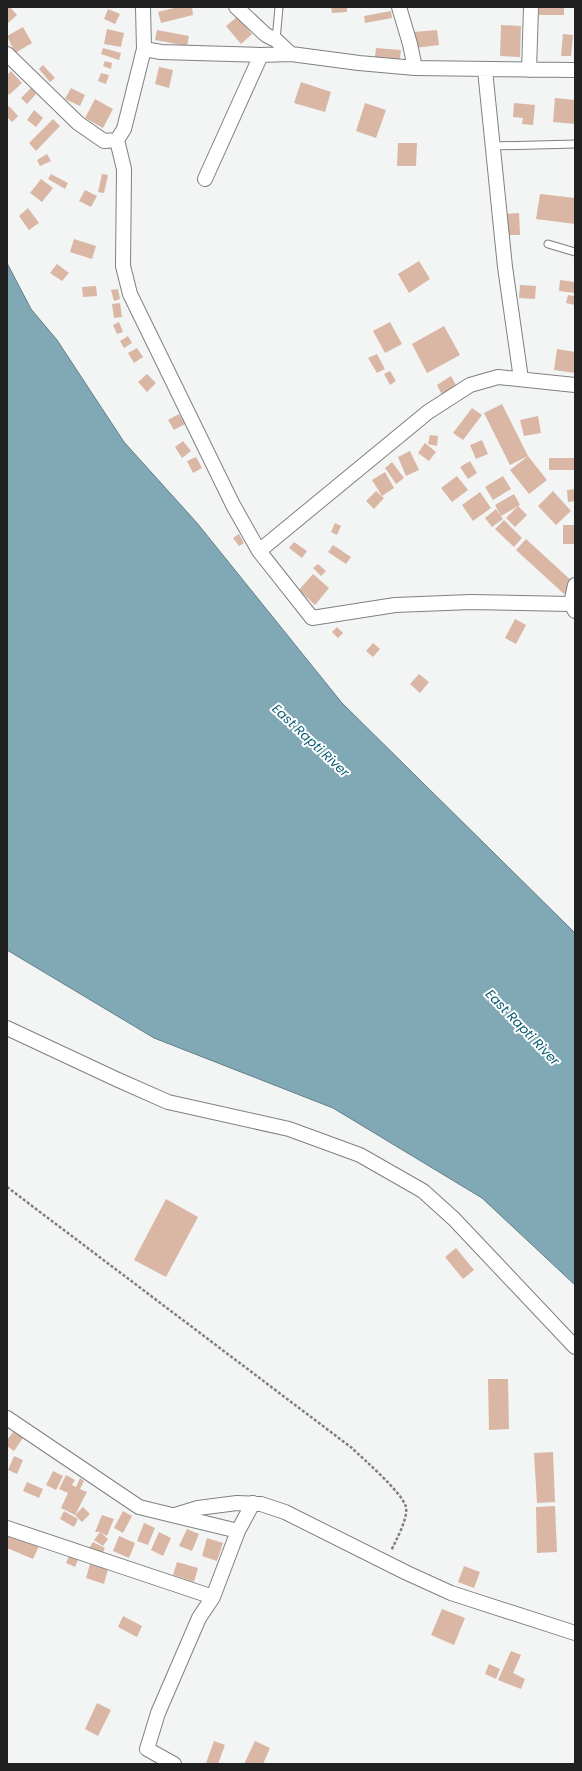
<svg xmlns="http://www.w3.org/2000/svg" width="582" height="1771" viewBox="0 0 582 1771" font-family="Poppins,sans-serif">
  <rect width="100%" height="100%" fill="#f3f4f4"/>
  <path fill="#80a8b5" stroke="#637f88" d="M7 263 31 309 57 340 124 442 197 523 342 703 575 933V1285L482 1198 333 1108 154 1038 7 950Z"/>
  <path fill="#d9b7a4" d="M7 7H10L17 15 7 24Z
    M178 7H192L193 15 161 23 158 12Z
    M331 7H347V12L332 13Z
    M539 7H564V15H539Z
    M108 9 120 14 115 24 104 19Z
    M391 11 392 18 365 23 364 16Z
    M237 17 252 34 241 44 226 26Z
    M501 25 521 26 520 57 500 56Z
    M23 27 32 43 15 53 7 36Z
    M107 29 124 33 121 47 104 44Z
    M157 30 189 36 187 46 155 40Z
    M437 30 439 45 415 48 413 32Z
    M563 34 573 35 571 56H561Z
    M103 48 121 53 119 60 101 54Z
    M376 48 401 50 400 59 375 57Z
    M105 61 112 63 111 69 103 66Z
    M43 65 55 78 50 82 39 69Z
    M159 67 173 70 169 88 155 84Z
    M11 71 22 83 9 95 7 93V75Z
    M101 73 109 75 106 84 98 81Z
    M301 82 331 92 325 112 294 103Z
    M31 88 36 94 27 104 21 98Z
    M71 88 85 95 80 106 65 99Z
    M555 98 575 100V124L553 122Z
    M95 99 113 109 103 128 85 118Z
    M365 103 386 110 376 138 356 131Z
    M514 103 535 105 533 125 522 124 523 118 513 117Z
    M9 106 18 116 12 122 7 117V108Z
    M34 110 43 118 36 127 27 120Z
    M53 119 60 126 36 151 29 143Z
    M398 143H417L416 166H397Z
    M47 154 51 161 40 166 37 160Z
    M51 174 68 183 65 189 48 179Z
    M102 174 108 175 104 193 98 192Z
    M41 179 53 188 42 202 30 193Z
    M85 190 97 196 91 207 79 201Z
    M540 194 575 198V224L536 219Z
    M28 208 39 223 29 230 19 216Z
    M519 213 520 235H507L506 214Z
    M74 239 96 246 92 259 70 252Z
    M419 261 430 279 409 293 398 274Z
    M57 264 69 273 62 281 50 273Z
    M560 280 575 282V293L559 291Z
    M520 285 536 286 535 299 519 298Z
    M96 286 97 296 83 297 82 287Z
    M118 289 120 299 114 301 111 290Z
    M568 295 575 296V305L566 303Z
    M120 303 122 317 114 318 112 304Z
    M119 322 123 332 117 334 113 325Z
    M390 322 402 344 385 353 373 331Z
    M444 326 460 355 427 373 412 344Z
    M128 336 132 343 124 348 120 341Z
    M137 348 143 357 134 363 128 353Z
    M557 349 575 352V373L554 370Z
    M377 354 385 369 377 373 368 358Z
    M390 371 396 381 390 385 384 374Z
    M147 374 156 383 147 392 138 382Z
    M451 376 457 387 442 395 437 385Z
    M502 404 528 456 510 465 484 413Z
    M472 408 482 415 463 440 453 433Z
    M179 414 185 424 174 430 168 420Z
    M538 416 541 433 524 436 520 420Z
    M430 435 438 436 437 446 428 444Z
    M482 440 488 454 476 459 470 445Z
    M183 441 191 451 182 458 175 447Z
    M425 443 436 452 429 461 418 453Z
    M410 451 419 470 406 476 398 457Z
    M528 456 547 480 529 494 510 470Z
    M196 457 202 468 193 473 187 461Z
    M549 458H575V470H549Z
    M470 461 477 473 468 479 460 467Z
    M392 462 404 478 396 484 385 468Z
    M385 472 394 488 382 496 372 480Z
    M457 476 468 490 452 502 441 488Z
    M503 476 511 489 493 500 485 487Z
    M575 489V501L568 502 567 490Z
    M376 491 384 498 374 509 366 501Z
    M553 491 571 511 556 525 538 506Z
    M480 492 491 508 473 521 462 505Z
    M514 494 520 505 501 516 495 505Z
    M518 506 527 515 515 527 506 518Z
    M496 509 503 519 492 527 485 518Z
    M504 520 522 538 514 547 495 529Z
    M335 523 341 526 337 535 331 532Z
    M563 525H575V544H563Z
    M239 534 244 543 239 546 233 538Z
    M526 539 574 583 564 594 516 550Z
    M294 542 307 551 302 558 289 548Z
    M333 545 351 557 346 564 328 552Z
    M318 564 326 571 321 576 313 568Z
    M313 574 329 588 315 605 299 590Z
    M515 619 526 625 516 644 505 638Z
    M337 627 343 633 338 638 332 632Z
    M373 643 380 649 373 657 366 651Z
    M419 674 429 682 420 693 410 684Z
    M166 1199 198 1217 166 1277 134 1260Z
    M456 1248 474 1270 463 1279 445 1257Z
    M488 1379H508L509 1429 489 1430Z
    M13 1432 23 1438 14 1451 7 1446V1440Z
    M553 1452 555 1502 537 1503 534 1453Z
    M14 1456 23 1460 17 1474 8 1470Z
    M53 1471 63 1476 56 1490 46 1485Z
    M66 1475 75 1480 72 1485 76 1487 80 1478 84 1481 80 1489 87 1492 75 1515 83 1507 90 1514 82 1522 75 1515 61 1508 68 1493 59 1489Z
    M27 1482 43 1489 39 1498 23 1491Z
    M555 1506 557 1552 537 1553 536 1507Z
    M64 1511 78 1519 74 1527 60 1519Z
    M123 1511 132 1516 123 1533 114 1528Z
    M102 1515 114 1519 107 1536 100 1532H95Z
    M144 1523 155 1528 148 1545 137 1541Z
    M187 1529 199 1534 192 1551 179 1546Z
    M7 1532 40 1544 33 1559 7 1548Z
    M100 1532 108 1539 103 1546 94 1540Z
    M159 1532 171 1538 163 1556 151 1550Z
    M119 1536 135 1543 129 1558 113 1551Z
    M207 1538 223 1543 217 1561 202 1556Z
    M93 1542 105 1548 102 1554 89 1548Z
    M69 1556 78 1560 75 1567 66 1563Z
    M177 1562 198 1568 194 1582 173 1575Z
    M90 1564 108 1569 104 1584 86 1578Z
    M464 1566 480 1572 474 1588 458 1582Z
    M442 1609 465 1618 454 1645 431 1635Z
    M123 1616 142 1626 137 1637 118 1627Z
    M511 1651 521 1655 513 1673 525 1679 521 1689 498 1680Z
    M489 1664 500 1669 496 1679 485 1674Z
    M97 1703 111 1710 98 1736 85 1729Z
    M214 1741 225 1745 218 1764H210L206 1763Z
    M255 1741 270 1748 263 1764H244Z"/>
  <g fill="none" stroke-linecap="round" stroke-linejoin="round">
    <g stroke="#7f8080" stroke-width="9">
      <path id="lane" d="M276 40 279 7
        M493 146 575 144
        M548 244 575 252"/>
    </g>
    <g stroke="#7f8080" stroke-width="16">
      <path id="street" d="M143 7 144 49 161 52 261 55 291 54 359 63 415 68 575 70
        M236 7 266 35 276 40 291 54
        M399 7 410 44 415 68
        M7 54 78 123 104 141 117 140 124 129 144 49
        M485 70 505 267 521 379
        M529 70 531 7
        M117 140 124 169 123 266 130 294 233 505 259 551 312 618 395 605 471 602 571 604 575 611
        M205 179 261 55
        M259 551 428 412 470 385 498 377 575 385
        M571 604 575 585
        M7 1028 116 1079 168 1102 289 1129 360 1155 423 1191 454 1219 575 1347
        M7 1418 139 1507 238 1531
        M175 1515 198 1508 237 1503 261 1504 285 1512 407 1573 451 1593 575 1633
        M7 1528 213 1597
        M174 1764 147 1749 158 1713 199 1618 213 1597 238 1531 253 1503"/>
    </g>
    <path stroke="#7f7f7f" stroke-width="2.5" stroke-dasharray="3 2" stroke-linecap="butt" d="M7 1187 352 1448C364 1460 402 1492 406 1507 408 1519 396 1540 391 1551"/>
    <use href="#lane" stroke="#fff" stroke-width="7"/>
    <use href="#street" stroke="#fff" stroke-width="14"/>
  </g>
  <g text-anchor="middle" stroke-width="4" stroke-linejoin="round" paint-order="stroke">
    <g font-size="13" font-style="italic" fill="#095c71" stroke="#fff">
      <text transform="translate(311 740) rotate(43)" y="5">East Rapti River</text>
      <text transform="translate(523 1027) rotate(46)" y="5">East Rapti River</text>
    </g>
  </g>
  <rect width="582" height="1771" fill="none" stroke="#202020" stroke-width="16"/>
</svg>
